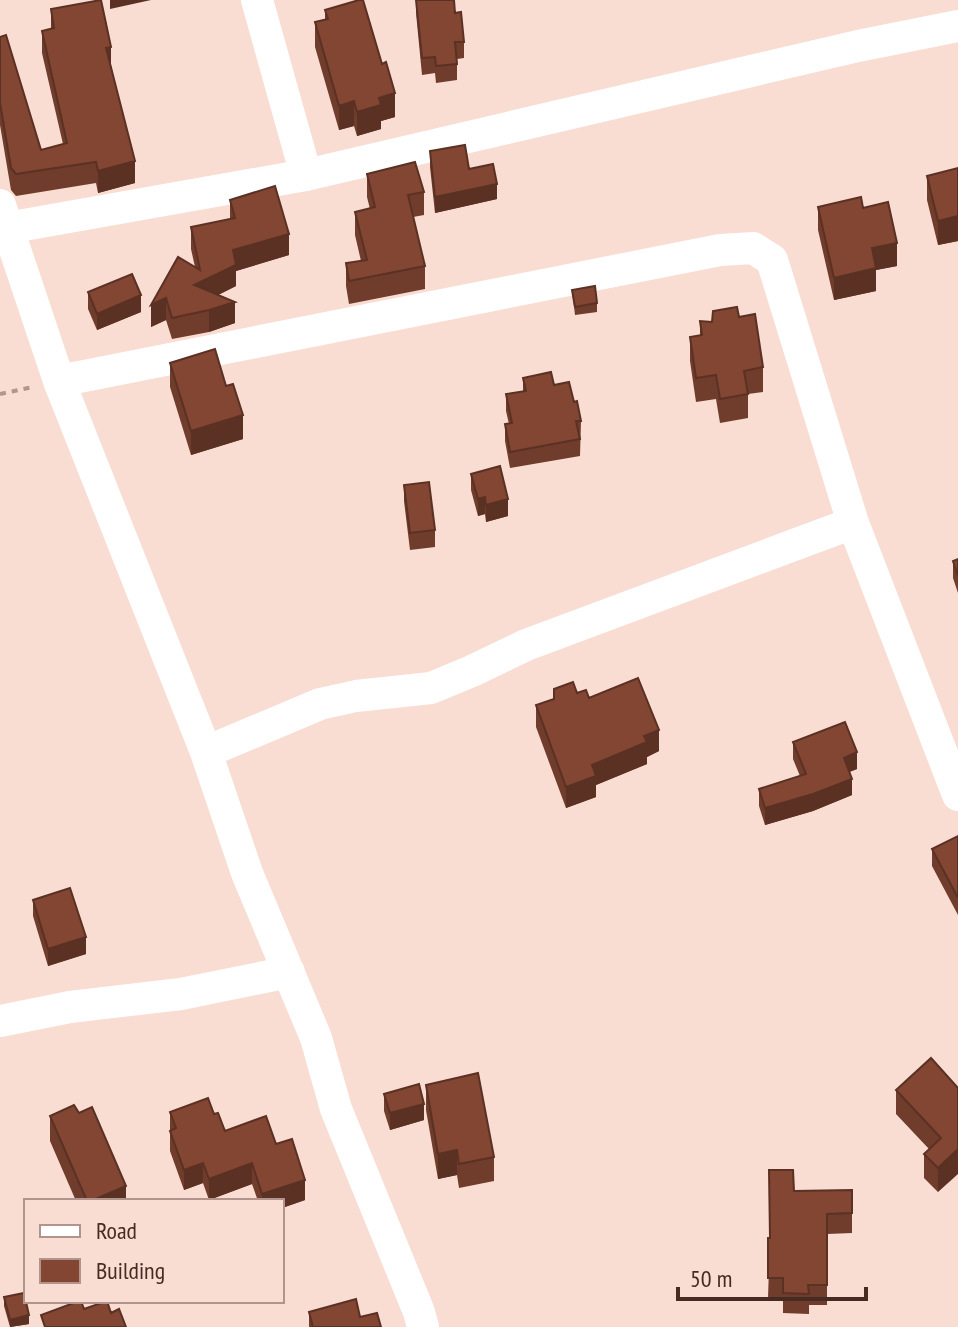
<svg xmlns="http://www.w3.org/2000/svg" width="958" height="1327" viewBox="0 0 958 1327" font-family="'PT Sans Narrow',sans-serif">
  <rect width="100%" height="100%" fill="#f9dcd2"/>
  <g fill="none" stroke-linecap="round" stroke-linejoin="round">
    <path stroke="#b2968c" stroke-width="4" stroke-dasharray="6 6" stroke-linecap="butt" d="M0 394 33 387"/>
    <path stroke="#fff" stroke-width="32" d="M257 0 306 175
      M0 205 59 381 206 752 247 873 316 1038 336 1109 419 1312 423 1327
      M7 228 306 175 858 46 958 26
      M59 381 720 250 753 248 772 260 853 523 958 795
      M206 752 320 704 356 696 431 688 472 671 526 645 853 523
      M0 1021 70 1007 181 994 289 972"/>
  </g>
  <path fill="#703c2c" d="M416 0 455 13 464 42V58L457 59V80L436 83 435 73 422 75 416 13Z
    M51 9 111 65 135 183 98 193 96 183 16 196 11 190 0 125V37L41 150 63 144 42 53V31L51 29Z
    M325 10 395 117 381 121V129L357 136 354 126 339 130 315 47V22L325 19Z
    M430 151 469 169 497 199 435 213 430 167Z
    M958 168V241L938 245 927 200V176Z
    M367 174 424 192V215L413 217 425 266V289L349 304 346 286V263L361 261 355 235V212L370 209 367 197Z
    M230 200 289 255 236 271V286L218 295 235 323 209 332 172 339 166 320 151 327V305L195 267 191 249V227L230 219Z
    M818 207 863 208 897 266 876 270V291L834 300 818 230Z
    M572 290 597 303V312L575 315Z
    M88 292 141 312 97 330 88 309Z
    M739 317 763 367V392L748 394V418L720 423 716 399 696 402 690 361V337L700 335V321L712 322Z
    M170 363 243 439 191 455 170 387Z
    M523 378 554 385 574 402 581 421 580 456 510 468 505 441V424H509L506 411V394L523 391Z
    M471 474 508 516 486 522 485 514 478 516 471 490Z
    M404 485 435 530V547L410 550 404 501Z
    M958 559V593L953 578V561Z
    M577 693 589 698 659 751 647 757V764L596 785V797L566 808 536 727V705Z
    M793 742 857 769 849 772 852 795 813 811 765 825 759 806V789L800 776 793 759Z
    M958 836V915L932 866V849Z
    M33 900 86 954 48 966 33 916Z
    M426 1085 494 1157V1181L459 1188 457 1175 438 1179 426 1110Z
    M958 1088 938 1192 924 1178V1154L929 1149 896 1114V1090Z
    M384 1094 424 1120 390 1130 384 1111Z
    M170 1112 225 1131 276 1144 305 1200 282 1208V1201H258L252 1184 209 1200 203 1183 184 1190 170 1151Z
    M50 1116 126 1201H76L50 1141Z
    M852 1190V1233L827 1234V1305H809V1314L783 1313V1298H768L770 1238 794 1191Z
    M4 1297 29 1324 10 1327 4 1306Z
    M309 1312 360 1317 381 1327H309Z"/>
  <path fill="#5b3124" d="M110 0H151L110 9Z
    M111 47V69L106 48Z
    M395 93V117L381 121V129L357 136V112L379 98Z
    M354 101V126L339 130V106Z
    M135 161V183L98 193V171Z
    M497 184V199L435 213V197Z
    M958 216V241L938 245V221Z
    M289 234V255L236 271V286L194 307V285L233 250Z
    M897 243V266L876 270V291L834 300V278L872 248Z
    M141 295V312L97 330V314Z
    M166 298V320L151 327V305Z
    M235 302V323L209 332V310Z
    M243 415V439L191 455V431Z
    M485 497V514L478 516V499Z
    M508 499V516L486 522V505Z
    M659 730V751L647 757V764L596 785V797L566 808V787L592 765 644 736Z
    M857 752V769L844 774V758Z
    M852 779V795L813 811 765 825V808Z
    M86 937V954L48 966V949Z
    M424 1104V1120L390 1130V1113Z
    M958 1149V1174L938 1192V1168Z
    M457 1150V1175L438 1179V1154Z
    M203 1163V1183L184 1190V1170Z
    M252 1163V1184L209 1200V1179Z
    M305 1180V1200L282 1208V1201H262V1194Z
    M126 1186V1201H91Z
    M29 1315V1324L10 1327V1320Z"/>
  <path fill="#824633" stroke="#5b3124" stroke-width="2" d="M101 0 111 47 106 48 135 161 98 171 96 162 16 174 11 168 0 103V37L6 35 41 150 67 143 42 31 54 28 51 9Z
    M359 0H363L382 64 386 62 395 93 379 98 381 105 357 112 354 101 339 106 315 22 328 19 325 10Z
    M416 0H454L455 13 461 12 464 42H455L457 64 436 66 435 57 422 58Z
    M465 145 469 169 493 164 497 184 435 197 430 151Z
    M415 162 424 192 408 195 425 266 349 281 346 263 367 260 355 212 375 207 367 174Z
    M958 168V216L938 221 927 176Z
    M275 186 289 234 233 250 236 265 194 285 235 302 209 310 172 318 166 298 151 305 178 257 200 270 191 227 235 218 230 200Z
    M861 197 863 208 888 202 897 243 872 248 876 268 834 278 818 207Z
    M132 274 141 295 97 314 88 292Z
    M595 286 597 303 575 307 572 290Z
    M737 307 739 317 755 314 763 367 744 371 748 394 720 399 716 375 696 378 690 337 702 335 700 321 712 322 713 311Z
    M215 349 226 386 233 384 243 415 191 431 170 363Z
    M551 372 554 385 569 382 574 402 577 401 581 421H576L580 439 510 452 505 424 512 423 506 394 526 391 523 378Z
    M500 466 508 499 486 505 485 497 478 499 471 474Z
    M429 482 435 530 410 533 404 485Z
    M958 559V576L953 561Z
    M638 678 659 730 644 736 647 742 592 765 596 776 566 787 536 705 554 699V689L573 682 577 693 586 690 589 698Z
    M845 722 857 752 844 758 852 779 813 794 765 808 759 789 806 774 793 742Z
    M958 836V898L932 849Z
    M70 888 86 937 48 949 33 900Z
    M931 1058 958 1088V1149L938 1168 924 1154 941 1138 896 1090Z
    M478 1073 494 1157 459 1164 457 1150 438 1154 426 1085Z
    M419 1084 424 1104 390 1113 384 1094Z
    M208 1098 214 1114 218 1113 225 1131 266 1116 276 1144 292 1139 305 1180 262 1194 252 1163 209 1179 203 1163 184 1170 170 1131 176 1128 170 1112Z
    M74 1105 79 1113 92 1107 126 1186 91 1201H87L50 1116Z
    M769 1170H793L794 1191 852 1190V1213L827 1214V1285H808L809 1294 783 1293V1278H768V1238H770Z
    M24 1293 29 1315 10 1320 4 1297Z
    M356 1299 360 1317 377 1313 381 1327H313L309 1312Z
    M79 1301H81L84 1309 107 1301 111 1313 119 1309 126 1327H45L41 1315Z"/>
  <rect x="24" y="1199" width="260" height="104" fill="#f9dcd2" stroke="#b1958c" stroke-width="2"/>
  <rect x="40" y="1225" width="40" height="12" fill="#ffffff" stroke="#b1958c" stroke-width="2"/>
  <text x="96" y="1239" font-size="24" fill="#462b22">Road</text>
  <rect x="40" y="1259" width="40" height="24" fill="#824633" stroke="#b1958c" stroke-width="2"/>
  <text x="96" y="1279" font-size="24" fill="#462b22">Building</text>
  <path d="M678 1287v12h188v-12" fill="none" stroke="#462b22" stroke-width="4"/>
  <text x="690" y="1287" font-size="24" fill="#462b22" stroke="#f9dcd2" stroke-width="6" paint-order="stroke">50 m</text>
</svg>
